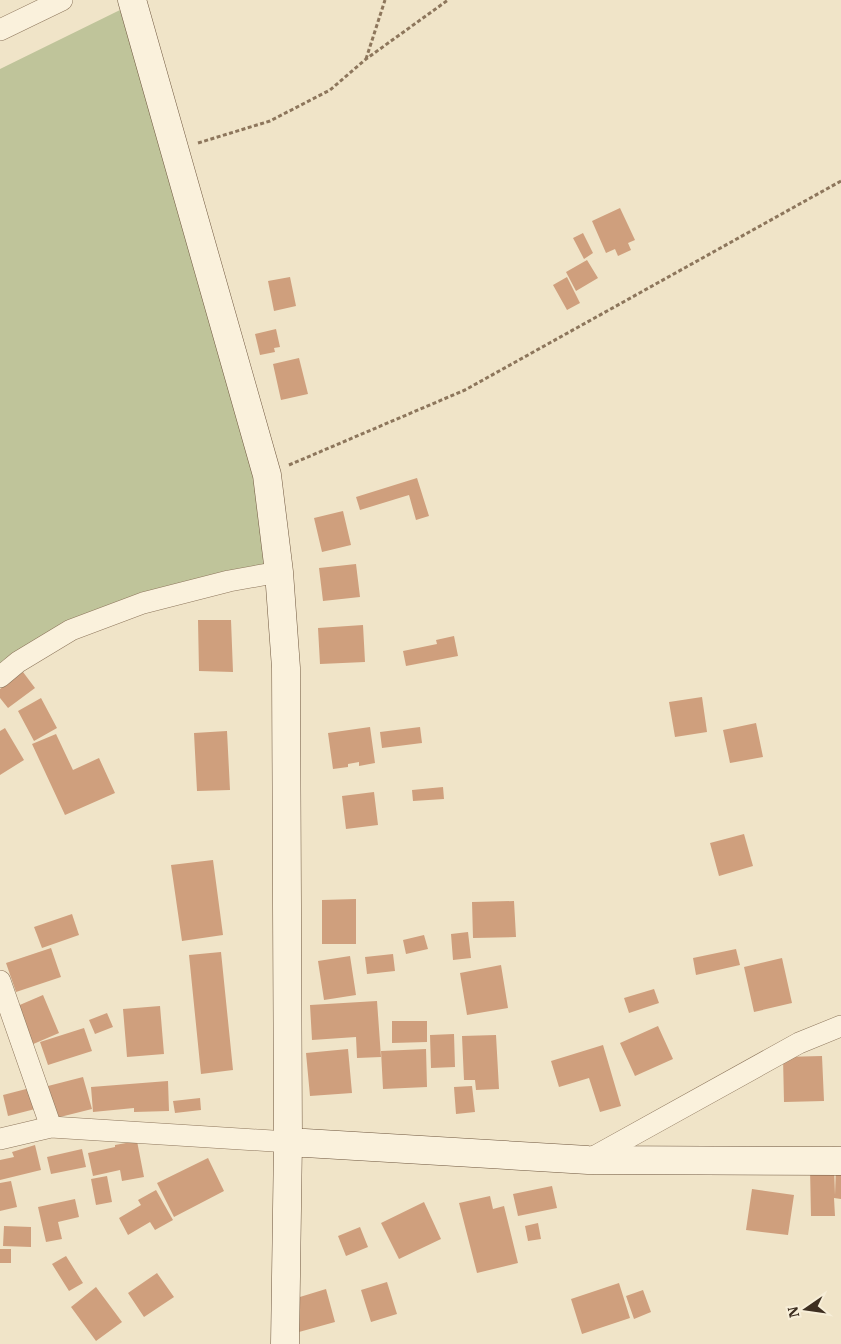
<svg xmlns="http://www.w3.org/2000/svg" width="841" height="1344" viewBox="0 0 841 1344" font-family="'IBM Plex Serif',serif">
  <rect width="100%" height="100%" fill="#f0e4c8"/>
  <path fill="#bfc49a" d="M120 10 239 404 274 574 114 616 0 672V69Z"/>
  <path fill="#cf9f7d" d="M620 208 635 240 628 243 631 250 618 256 615 249 606 253 592 221Z
    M583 233 593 253 584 259 573 238Z
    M587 260 598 278 576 291 566 272Z
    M290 277 296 306 274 311 268 281Z
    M567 277 580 303 567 310 553 285Z
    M276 329 280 347 274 348 275 352 260 355 255 334Z
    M299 358 308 394 281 400 273 364Z
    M417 478 429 516 416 520 409 495 360 510 356 497Z
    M343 511 351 545 322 552 314 518Z
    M356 564 360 597 323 601 319 568Z
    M198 620H231L233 672 199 671Z
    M363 625 365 662 320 664 318 628Z
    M454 636 458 656 406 666 403 651 437 644 436 640Z
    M23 672 35 688 8 708 0 698V689Z
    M702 697 707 732 675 737 669 702Z
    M41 698 57 728 34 741 18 711Z
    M756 723 763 757 730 763 723 730Z
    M370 727 375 763 359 766V762L348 764V767L333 769 328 733Z
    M420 727 422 743 382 748 380 732Z
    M5 728 24 760 0 775V731Z
    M227 731 230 790 197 791 194 733Z
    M56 734 73 770 99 758 115 793 65 815 32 744Z
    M443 787 444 799 413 801 412 790Z
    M374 792 378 825 346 829 342 796Z
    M744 834 753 866 719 876 710 843Z
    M213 860 223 935 182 941 171 865Z
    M356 899V944H322V900Z
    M514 901 516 937 473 938 472 902Z
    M72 914 79 935 42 948 34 927Z
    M468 932 471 958 453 960 451 934Z
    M424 935 428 949 406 954 403 940Z
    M51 948 61 977 16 992 6 963Z
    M736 949 740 965 696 975 693 958Z
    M221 952 233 1070 201 1074 189 955Z
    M393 954 395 971 367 974 365 957Z
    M350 956 356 995 324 1000 318 961Z
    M782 958 792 1003 754 1012 744 967Z
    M501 965 508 1008 467 1015 460 973Z
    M654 989 659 1003 629 1013 624 998Z
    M43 995 59 1033 31 1045 15 1007Z
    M377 1001 381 1057 357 1058 356 1037 312 1040 310 1005Z
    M160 1006 164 1054 127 1057 123 1009Z
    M107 1013 113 1027 95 1034 89 1020Z
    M392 1021H427V1042L392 1043Z
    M658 1026 673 1059 635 1076 620 1043Z
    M84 1028 92 1051 48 1065 40 1042Z
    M454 1034 455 1067 431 1068 430 1035Z
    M496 1035 499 1089 476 1090 475 1080H464L462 1036Z
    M603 1045 621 1106 600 1112 589 1078 559 1087 551 1061Z
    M348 1049 352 1093 310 1096 306 1053Z
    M426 1049 427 1087 383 1089 381 1051Z
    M822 1056 824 1101 784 1102 783 1057Z
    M83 1077 92 1109 56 1118 48 1086Z
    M168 1081 169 1111 134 1112V1108L93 1112 91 1087Z
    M472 1086 475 1112 456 1114 454 1087Z
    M30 1088 35 1109 8 1116 3 1095Z
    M200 1098 201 1110 175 1113 173 1101Z
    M137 1141 144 1177 122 1181 120 1170 93 1176 88 1153 115 1147V1145Z
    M35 1145 41 1170 0 1180V1160L14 1157 12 1152Z
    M82 1149 86 1167 51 1174 47 1157Z
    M208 1158 224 1191 174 1217 157 1183Z
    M836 1167H841V1199L834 1198 835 1216H811L810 1168H834L835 1195Z
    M107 1176 112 1202 96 1205 91 1179Z
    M11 1181 17 1207 0 1211V1183Z
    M552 1186 557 1208 518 1216 513 1194Z
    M752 1189 794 1195 788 1235 746 1230Z
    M156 1190 173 1220 155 1230 150 1222 128 1235 119 1218 141 1205 138 1200Z
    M490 1196 493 1209 504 1206 518 1263 477 1273 459 1203Z
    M75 1199 79 1217 58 1222 62 1239 46 1242 38 1207Z
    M424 1202 441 1239 399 1259 381 1223Z
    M538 1223 541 1239 528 1241 525 1226Z
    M4 1226 31 1227V1247L3 1246Z
    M360 1227 368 1247 346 1256 338 1236Z
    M0 1249H11V1263H0Z
    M66 1256 83 1283 69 1291 52 1264Z
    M157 1273 174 1297 144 1317 128 1293Z
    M387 1282 397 1314 371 1322 361 1290Z
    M619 1283 630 1318 582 1334 571 1299Z
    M96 1287 122 1322 96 1341 71 1307Z
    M326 1289 335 1322 299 1332 290 1300Z
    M643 1290 651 1312 634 1319 626 1296Z"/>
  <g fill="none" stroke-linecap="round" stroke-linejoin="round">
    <g stroke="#8d765c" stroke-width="22">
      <path id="street" d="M0 30 62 0
        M0 677 18 662 71 630 143 603 229 581 279 572
        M0 981 51 1127
        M0 1139 51 1127 288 1142
        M588 1160 799 1043 841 1026"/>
    </g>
    <g stroke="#6f573f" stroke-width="29">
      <path id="secondary" d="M132 0 267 475 279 572 286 668 288 1142 285 1344
        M288 1142 588 1160 841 1161"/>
    </g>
    <path stroke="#8d765c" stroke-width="3" stroke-dasharray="4 2.5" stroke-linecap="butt" d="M366 59 385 0
      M198 143 270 121 330 90 366 59 448 0
      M289 465 465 390 841 181"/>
    <use href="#street" stroke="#faf1dc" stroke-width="21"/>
    <use href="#secondary" stroke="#faf1dc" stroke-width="28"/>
  </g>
  <g transform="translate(806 1309) rotate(257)" stroke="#f7eed8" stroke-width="4" paint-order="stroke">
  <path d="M0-4L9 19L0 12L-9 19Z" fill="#3d2e20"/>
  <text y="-8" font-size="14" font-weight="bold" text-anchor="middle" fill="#3d2e20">N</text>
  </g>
</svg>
